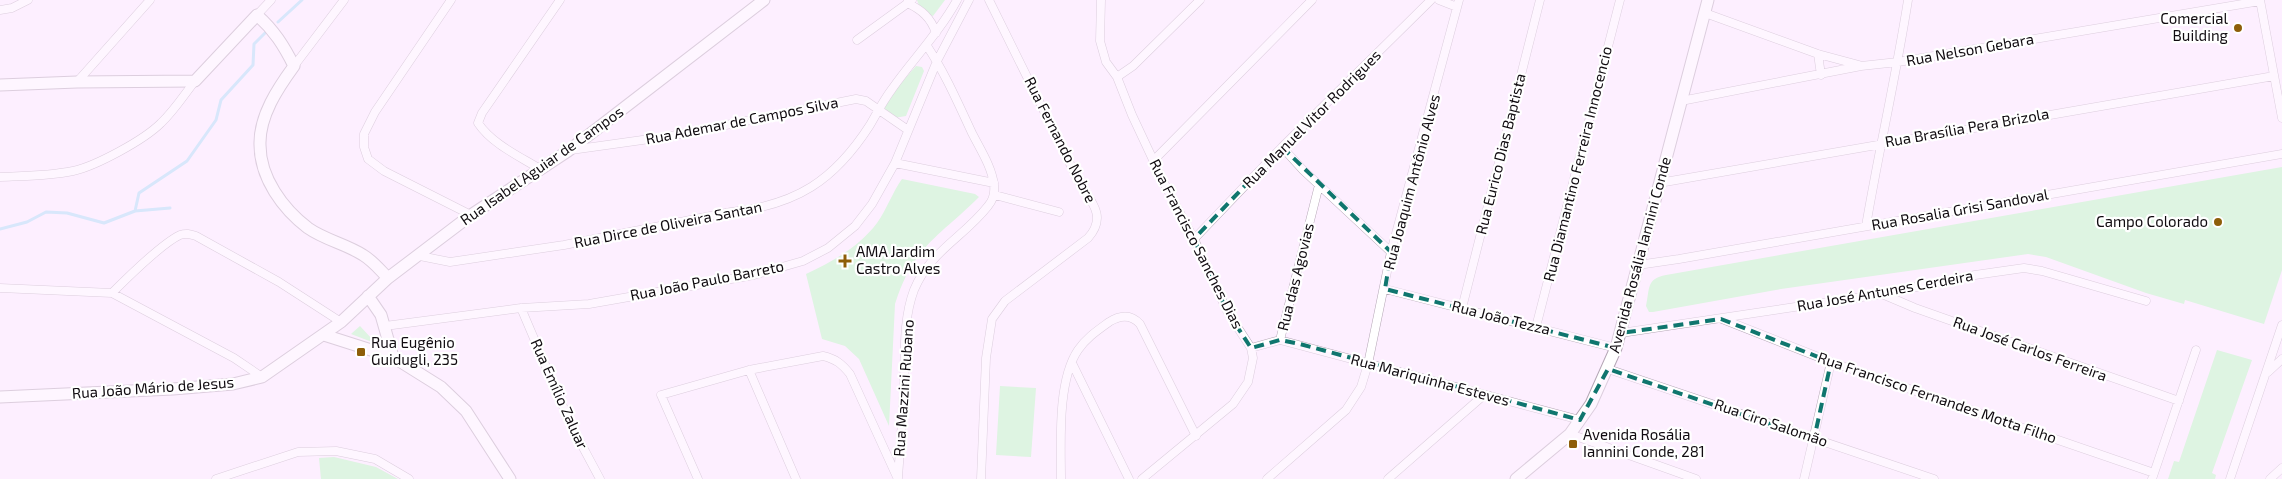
<svg xmlns="http://www.w3.org/2000/svg" width="2282" height="479" viewBox="0 0 2282 479" font-family="'Exo 2',sans-serif">
  <rect width="100%" height="100%" fill="#fdefff"/>
  <path fill="#b8fabe" d="M917 0H945L933 16C925 13 919 8 917 0Z
    M916 66 922 67 924 71 906 116 894 118 885 111 884 102Z
    M2282 167V270L2264 324 2185 300 2184 304 2146 293 2046 257 2028 254 1781 289 1653 312H1649L1646 306C1650 288 1646 279 1666 275Z
    M902 179 975 194 979 197C940 236 913 246 895 304L889 426 859 359 845 346 822 339 806 274C832 262 859 247 877 223 887 209 892 193 902 179Z
    M360 326 372 339V342L351 334Z
    M2217 350 2252 360 2212 473 2216 475 2215 479H2168L2174 461 2179 462Z
    M1000 386 1036 388 1031 457 996 455Z
    M334 457 376 467 398 479H321L319 458Z"/>
  <g fill="none" stroke-linecap="round" stroke-linejoin="round">
    <path stroke="#aaddf6" stroke-width="3" d="M278 22 302 0
      M135 211 139 193 187 161 216 120 221 100 253 65 254 44 268 30
      M0 229 27 222 46 212 67 213 104 223 135 211 170 208"/>
    <g stroke="#b5a7b6" stroke-width="9">
      <path id="street" d="M451 0 375 112 364 134V147L368 159 384 171 471 215
        M1101 0 1100 41 1106 62 1117 77 1132 115 1162 179 1194 239 1227 311 1251 348 1253 358 1248 382 1233 404 1142 479
        M1439 0 1457 7
        M2260 0 2282 118
        M907 3C922 10 931 18 936 33
        M0 10 12 8 28 0
        M1705 13 1818 54 1859 65
        M257 15 271 0
        M857 40 912 0
        M1818 54 1821 75
        M294 66 344 0
        M1117 77 1133 66 1200 0
        M77 82 150 0
        M1681 101 1861 66 1898 62 2260 1
        M1282 147 1303 170 1391 252
        M571 150 671 136 856 99 866 101 908 130
        M1154 160 1312 0
        M895 163 994 183
        M540 169C519 156 492 144 478 123L482 113 560 0
        M0 177C24 176 49 176 73 171 96 166 144 140 161 123 174 111 184 95 195 81
        M1659 183 2274 76
        M995 195 1059 212
        M1866 226C1879 150 1896 76 1908 0
        M1194 239 1282 147 1431 0
        M420 256 450 262 564 245 731 212C796 205 834 181 870 125 877 113 883 101 892 89 913 59 939 33 957 0
        M1638 265 1679 259 2282 154
        M0 288 112 293 234 358 262 377
        M1385 289 1616 348
        M112 293C128 277 161 244 180 235 186 233 190 234 196 236L279 282 341 322
        M1882 294 1915 308 2179 401
        M521 308 570 423 600 479
        M1462 308 1540 0
        M1722 319 1831 362 2154 473
        M385 326 521 308 589 304 754 275 803 261 828 248 855 226 872 204 895 163 937 61 969 0
        M1536 327 1620 0
        M1621 333 1882 294 1975 275 2024 268 2042 271 2146 301
        M1280 340 1580 420
        M1251 348 1280 340 1319 185
        M1072 363 1129 479
        M1608 369 1934 479
        M749 370 796 479
        M2268 372 2282 359
        M1570 434 1696 479
        M898 478C900 447 903 415 904 384 905 353 903 319 914 290 930 251 964 237 988 206 994 199 995 193 994 185 992 167 980 149 972 133 958 103 945 73 927 46
        M216 479 298 452 336 451 375 459 409 479
        M698 479 661 395 749 370 823 356C836 359 842 364 850 374L897 477
        M981 479 986 358 992 319 1005 301 1088 238C1107 217 1092 202 1079 182L989 0
        M1061 479C1061 443 1057 381 1078 350 1086 338 1098 330 1109 322 1120 315 1131 314 1140 324L1196 436
        M1267 479 1346 410 1361 387 1368 364 1391 252 1459 0
        M1388 479 1484 395
        M1804 479 1831 362
        M2152 479 2196 350
        M2230 479 2282 325
        M2270 479 2282 468"/>
    </g>
    <g stroke="#b5a7b6" stroke-width="13">
      <path id="secondary" d="M0 85 77 82 195 81 257 15C274 30 284 46 294 66 278 88 259 116 260 145 260 178 283 209 308 228 325 240 346 244 363 255 373 261 380 270 388 278
        M368 296 381 315 393 357
        M324 335 393 357 441 387 466 411 510 479
        M0 397 173 389 233 384 262 377 341 322 388 278 471 215 568 151 764 0
        M1516 479 1570 434 1591 404 1616 348 1708 0"/>
    </g>
    <use href="#street" stroke="#fff" stroke-width="8"/>
    <use href="#secondary" stroke="#fff" stroke-width="11"/>
  </g>
  <path d="M0 0H2282V479H0ZM1282 147 1391 252 1385 289 1616 348 1621 333 1721 319 1831 362 1814 439 1608 369 1580 420 1300 344 1280 340 1251 348 1227 311 1194 239Z" fill="#fdefff" fill-opacity=".55" fill-rule="evenodd"/>
  <path fill="none" stroke="#0f766e" stroke-width="4" stroke-dasharray="10 6" stroke-linejoin="round" d="M1282 147 1391 252 1385 289 1616 348 1621 333 1721 319 1831 362 1814 439 1608 369 1580 420 1300 344 1280 340 1251 348 1227 311 1194 239Z"/>
  <g fill="#8e5e09" stroke="#fff" stroke-width="2">
    <circle cx="2238" cy="28" r="5"/>
    <circle cx="2218" cy="222" r="5"/>
    <path d="M842.5 253.5h5v5h5v5h-5v5h-5v-5h-5v-5h5z"/>
    <rect x="356" y="347" width="10" height="10" rx="2.5"/>
    <rect x="1568" y="439" width="10" height="10" rx="2.5"/>
  </g>
  <g text-anchor="middle" stroke-width="4.5" stroke-linejoin="round" paint-order="stroke">
    <g font-size="15" fill="#100b10" stroke="#fff" text-anchor="start">
      <text x="2228" y="24" text-anchor="end">Comercial<tspan x="2228" dy="17">Building</tspan></text>
      <text x="2208" y="227" text-anchor="end">Campo Colorado</text>
      <text x="856" y="257">AMA Jardim<tspan x="856" dy="17">Castro Alves</tspan></text>
      <text x="371" y="348">Rua Eugênio<tspan x="371" dy="17">Guidugli, 235</tspan></text>
      <text x="1583" y="440">Avenida Rosália<tspan x="1583" dy="17">Iannini Conde, 281</tspan></text>
    </g>
    <g font-size="15" fill="#100b10" stroke="#fff">
      <text transform="translate(1970 50) rotate(-10)" y="5">Rua Nelson Gebara</text>
      <text transform="translate(1312 119) rotate(-45)" y="5">Rua Manuel Vitor Rodrigues</text>
      <text transform="translate(742 121) rotate(-11)" y="5">Rua Ademar de Campos Silva</text>
      <text transform="translate(1967 128) rotate(-10)" y="5">Rua Brasília Pera Brizola</text>
      <text transform="translate(1060 140) rotate(63)" y="5">Rua Fernando Nobre</text>
      <text transform="translate(1501 154) rotate(-76)" y="5">Rua Eurico Dias Baptista</text>
      <text transform="translate(1578 164) rotate(-76)" y="5">Rua Diamantino Ferreira Innocencio</text>
      <text transform="translate(542 166) rotate(-35)" y="5">Rua Isabel Aguiar de Campos</text>
      <text transform="translate(1412 182) rotate(-75)" y="5">Rua Joaquim Antônio Alves</text>
      <text transform="translate(1960 210) rotate(-10)" y="5">Rua Rosalia Grisi Sandoval</text>
      <text transform="translate(668 225) rotate(-11)" y="5">Rua Dirce de Oliveira Santan</text>
      <text transform="translate(1196 244) rotate(63)" y="5">Rua Francisco Sanches Dias</text>
      <text transform="translate(1640 255) rotate(-75)" y="5">Avenida Rosália Iannini Conde</text>
      <text transform="translate(1296 277) rotate(-76)" y="5">Rua das Agovias</text>
      <text transform="translate(707 281) rotate(-11)" y="5">Rua João Paulo Barreto</text>
      <text transform="translate(1885 291) rotate(-10)" y="5">Rua José Antunes Cerdeira</text>
      <text transform="translate(1501 318) rotate(14)" y="5">Rua João Tezza</text>
      <text transform="translate(2030 349) rotate(20)" y="5">Rua José Carlos Ferreira</text>
      <text transform="translate(1430 380) rotate(15)" y="5">Rua Mariquinha Esteves</text>
      <text transform="translate(153 388) rotate(-4)" y="5">Rua João Mário de Jesus</text>
      <text transform="translate(904 388) rotate(-86)" y="5">Rua Mazzini Rubano</text>
      <text transform="translate(559 394) rotate(66)" y="5">Rua Emílio Zaluar</text>
      <text transform="translate(1937 398) rotate(19)" y="5">Rua Francisco Fernandes Motta Filho</text>
      <text transform="translate(1771 423) rotate(19)" y="5">Rua Ciro Salomão</text>
    </g>
  </g>
</svg>
